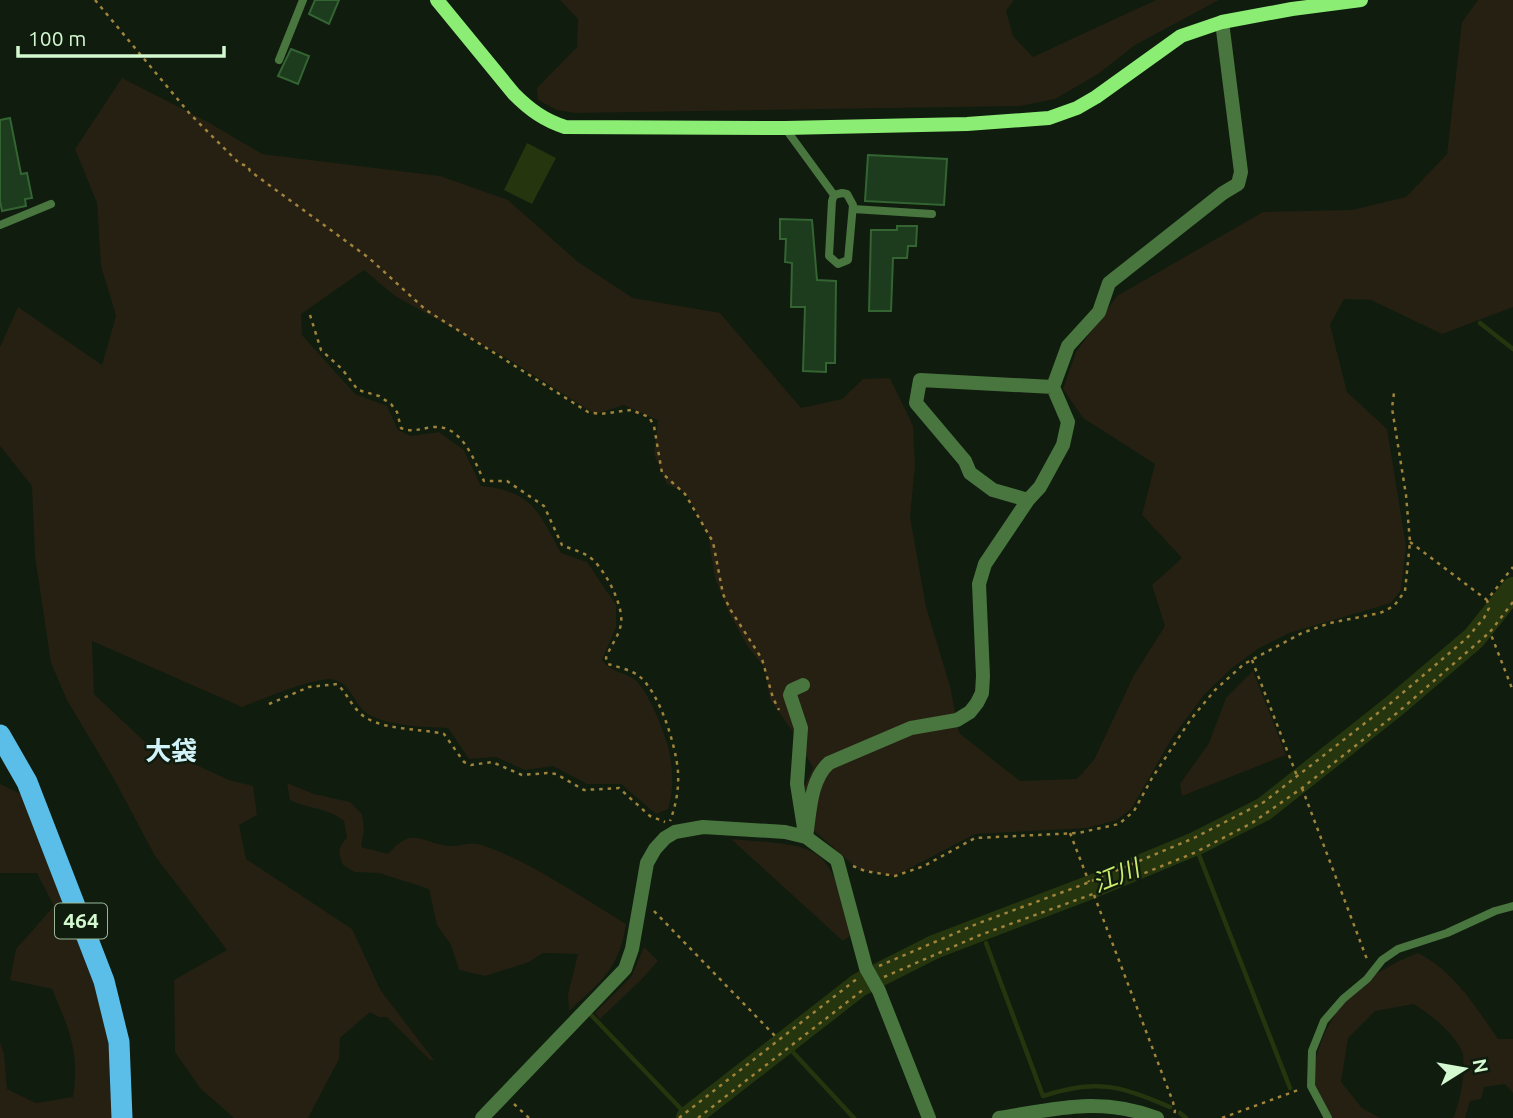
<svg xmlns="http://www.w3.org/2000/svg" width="1513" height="1118" viewBox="0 0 1513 1118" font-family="Ubuntu,'Noto Sans JP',sans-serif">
  <rect width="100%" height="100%" fill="#0f1c0e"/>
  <path fill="#252012" d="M560 0H1014L1006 11 1013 36 1033 57 1156 0H1219L1135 45 1098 74 1055 99 1020 106 575 113 557 110 538 100 537 88 577 47 578 19Z
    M1478 0H1513V307L1442 334 1371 300 1344 299 1330 325 1347 392 1387 429 1406 546 1401 590 1391 603 1289 633 1259 648 1232 668 1204 695 1172 738 1131 809 1117 820 1087 828 975 834 895 876 859 870 804 822 799 798 813 768 795 735 770 699 764 667 748 647 729 613 715 578 708 534 686 493 667 484 654 454 658 420 624 405 595 414 510 360 395 296 364 270 301 314 302 335 355 394 387 406 398 430 411 436 439 432 464 450 481 486C532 491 539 512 561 553L587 562 616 605V627L602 660C613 674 621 670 634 679 648 688 670 744 671 761 673 778 673 793 668 809L656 814 621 784H587L553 766 525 770 496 757 469 759 448 728C426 727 380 726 364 711 353 701 351 685 335 680 318 675 261 700 242 707L92 641 94 694 144 741 229 780 253 786 257 815 239 825 246 859 352 929 381 991 434 1060H430L387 1017H379L370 1012 340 1038 339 1059 308 1118H234L200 1088 175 1052 174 980 227 950 155 856 114 779 67 700 51 663 35 556 32 486 0 446V347L18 307 102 365 116 316 101 266 97 203 75 149 122 78 208 122 262 154 440 176 508 200 578 262 633 298 720 313 801 408 842 399 863 379 890 378 913 426 915 466 910 517 926 607 950 686 959 733 1020 781 1077 779 1094 760 1134 675 1165 626 1152 585 1182 558 1142 515 1155 464 1083 418 1063 389 1076 352 1117 296 1263 212 1352 210 1406 197 1447 154 1462 22Z
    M1253 671 1286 755 1182 796 1180 784 1209 743 1226 698Z
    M287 783 314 794 350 802 362 814 364 830 361 847 388 854C415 824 419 844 451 846 460 846 469 842 478 844 525 858 583 898 626 924 619 970 601 981 569 1011L568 994 578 954 543 953 529 962 485 976 459 970 451 945 437 925 429 889 379 873 355 872 343 865C338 853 337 848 347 838L344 821C329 808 308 809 290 800Z
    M0 784 23 795 106 1013 115 1118H0V1042L4 1054 7 1089 36 1103 73 1097C80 1053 69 1029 52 989L10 980 16 949 54 906 37 873H0Z
    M731 839C822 847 829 841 851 935L843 941Z
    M644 947 658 961 641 980 600 1019 595 1013 631 977Z
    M1418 953C1455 972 1475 1006 1498 1039H1513V1093L1505 1084 1484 1087 1481 1099 1470 1101 1465 1118H1453C1460 1104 1468 1063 1461 1049 1450 1030 1432 1016 1414 1004L1375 1011 1348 1038 1341 1082 1362 1108 1380 1118H1333C1326 1110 1316 1095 1314 1085 1312 1067 1317 1053 1323 1037 1341 995 1376 969 1418 953Z"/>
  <path fill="#25350e" d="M527 143 556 158 532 204 504 190Z"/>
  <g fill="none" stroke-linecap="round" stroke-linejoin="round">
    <path stroke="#25350e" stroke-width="4.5" d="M1480 323 1513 349
      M1195 843 1196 846
      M1199 855 1290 1088
      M981 929 982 931
      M986 943 1043 1096C1097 1078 1120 1086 1170 1107
      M592 1016 682 1110
      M785 1043 786 1044
      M790 1049 854 1118
      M1180 1113 1186 1118
      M687 1115 689 1117"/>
    <path stroke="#25350e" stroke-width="24" d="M688 1118 859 985 934 947 1091 887 1197 843 1264 809 1393 707 1474 638 1513 589"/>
  </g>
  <path fill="#1d3b1d" stroke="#336432" stroke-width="2" d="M315 0H339L329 24 309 14Z
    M291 49 309 56 298 84 278 76Z
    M10 118 21 174 27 173 32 198 25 199 26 206 2 211 0 201V120Z
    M868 155 947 159 944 205 865 201Z
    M780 219 812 220 817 280 836 281 835 363H826V372L803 371 805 307H791L792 263 785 262 786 239H780Z
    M897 226H917L916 246H908L907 258H893L891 311H869L871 230H897Z"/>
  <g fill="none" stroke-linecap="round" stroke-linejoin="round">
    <path stroke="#a0843c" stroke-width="2.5" stroke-dasharray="3.5 5" stroke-linecap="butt" d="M95 0 190 114 240 164 248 166 250 171 369 258 426 310 588 412 600 414 631 410 649 417 654 426 662 473 685 494 713 542 723 594 730 609 762 659 773 698 779 710
      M310 315 321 350 342 369 358 390 379 396 391 404 397 412 401 428C413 433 422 428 434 427 462 425 474 460 484 481H507L544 506 562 545C570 549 580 551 588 556 603 565 624 605 621 623 620 635 610 646 606 658L608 664C618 667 631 670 639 676 660 693 676 746 678 772 679 789 676 805 670 821
      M1410 542 1487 600 1513 567
      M1513 602 1490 632 1513 691
      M1252 660 1297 776
      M269 704 309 687 337 684C346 692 350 703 358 711 375 731 420 728 444 734L464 762 471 765 492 762 522 775 547 773 556 774 584 790 619 788 650 816 665 822
      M1302 788 1368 962
      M1070 833 1089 882
      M853 866 865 871 895 876 924 866 975 838 1078 833 1119 824 1134 811 1152 778 1191 719 1215 690 1244 664 1302 633 1330 623 1380 613 1394 606 1405 591 1410 542 1406 495 1392 408 1394 393
      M1094 895 1173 1102 1175 1111 1173 1118
      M654 911 778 1039
      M879 966 979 923 1082 885 1194 838 1264 802 1392 702 1467 638 1484 618 1489 608 1487 600
      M884 977 980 935 1093 894 1194 853 1252 823 1302 788 1397 713 1490 632
      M514 1104 529 1118
      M679 1118 858 978
      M698 1118 864 989
      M1222 1118 1301 1089"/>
    <path stroke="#49753f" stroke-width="8" d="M279 60 303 0
      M785 128 834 195
      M842 193 847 194 853 205 848 260 838 264 829 256 832 201 834 195Z
      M853 209 932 214
      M0 225 51 204
      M1328 1118 1311 1086 1312 1051 1324 1021 1343 999 1367 979 1382 960 1398 949 1447 933 1495 911 1513 906"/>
    <path stroke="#49753f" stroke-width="14" d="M1028 500 993 490 970 473 965 461 916 403 920 380 1053 387
      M803 685 792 690 790 695 801 728 797 784 804 828
      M806 837C810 812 810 780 829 763L911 728 957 720 970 712 977 703 982 693 983 676 979 584 985 564 1028 500 1040 487 1063 445 1068 422 1053 387 1068 346 1099 312 1109 283 1223 193 1238 184 1241 172 1222 22
      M482 1118 625 969 632 949 647 863 655 849 665 838 675 832 703 827 785 832 806 837 837 860 866 968 879 991 929 1118
      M999 1118C1056 1109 1100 1096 1157 1118"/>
    <path stroke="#8bed73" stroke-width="14" d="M437 0 514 94C530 110 544 120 565 127L785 128 967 124 1049 118 1077 108 1096 97 1181 36 1222 22 1292 9 1361 0"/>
    <path stroke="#5abee9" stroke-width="21" d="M0 735 27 782 104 981 119 1042 122 1118"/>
  </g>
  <g text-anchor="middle" stroke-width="5" stroke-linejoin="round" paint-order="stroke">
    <rect fill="#0f1c0e" stroke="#99b796" stroke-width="2" x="55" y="903.5" width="52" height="35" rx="5"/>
    <g font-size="21" font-weight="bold" fill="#d4f9d0">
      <text x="81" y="928">464</text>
    </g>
    <g font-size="24" font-style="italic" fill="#ccec6b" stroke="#0f1c0e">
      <text transform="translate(1116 876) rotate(-22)" y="8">江川</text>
    </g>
    <g font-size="26" font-weight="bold" fill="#d1f3f9" stroke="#0f1c0e">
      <text x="171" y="760">大袋</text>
    </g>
  </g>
  <g transform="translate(1464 1069) rotate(79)" stroke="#0f1c0e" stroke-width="5" paint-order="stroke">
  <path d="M0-5L12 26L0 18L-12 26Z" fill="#d4f9d0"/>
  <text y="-10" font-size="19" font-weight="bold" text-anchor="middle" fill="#d4f9d0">N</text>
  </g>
  <path d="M18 46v10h206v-10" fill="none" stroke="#d4f9d0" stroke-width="3.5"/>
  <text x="28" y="46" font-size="21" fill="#d4f9d0" stroke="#0f1c0e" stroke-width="5" paint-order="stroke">100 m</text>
</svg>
